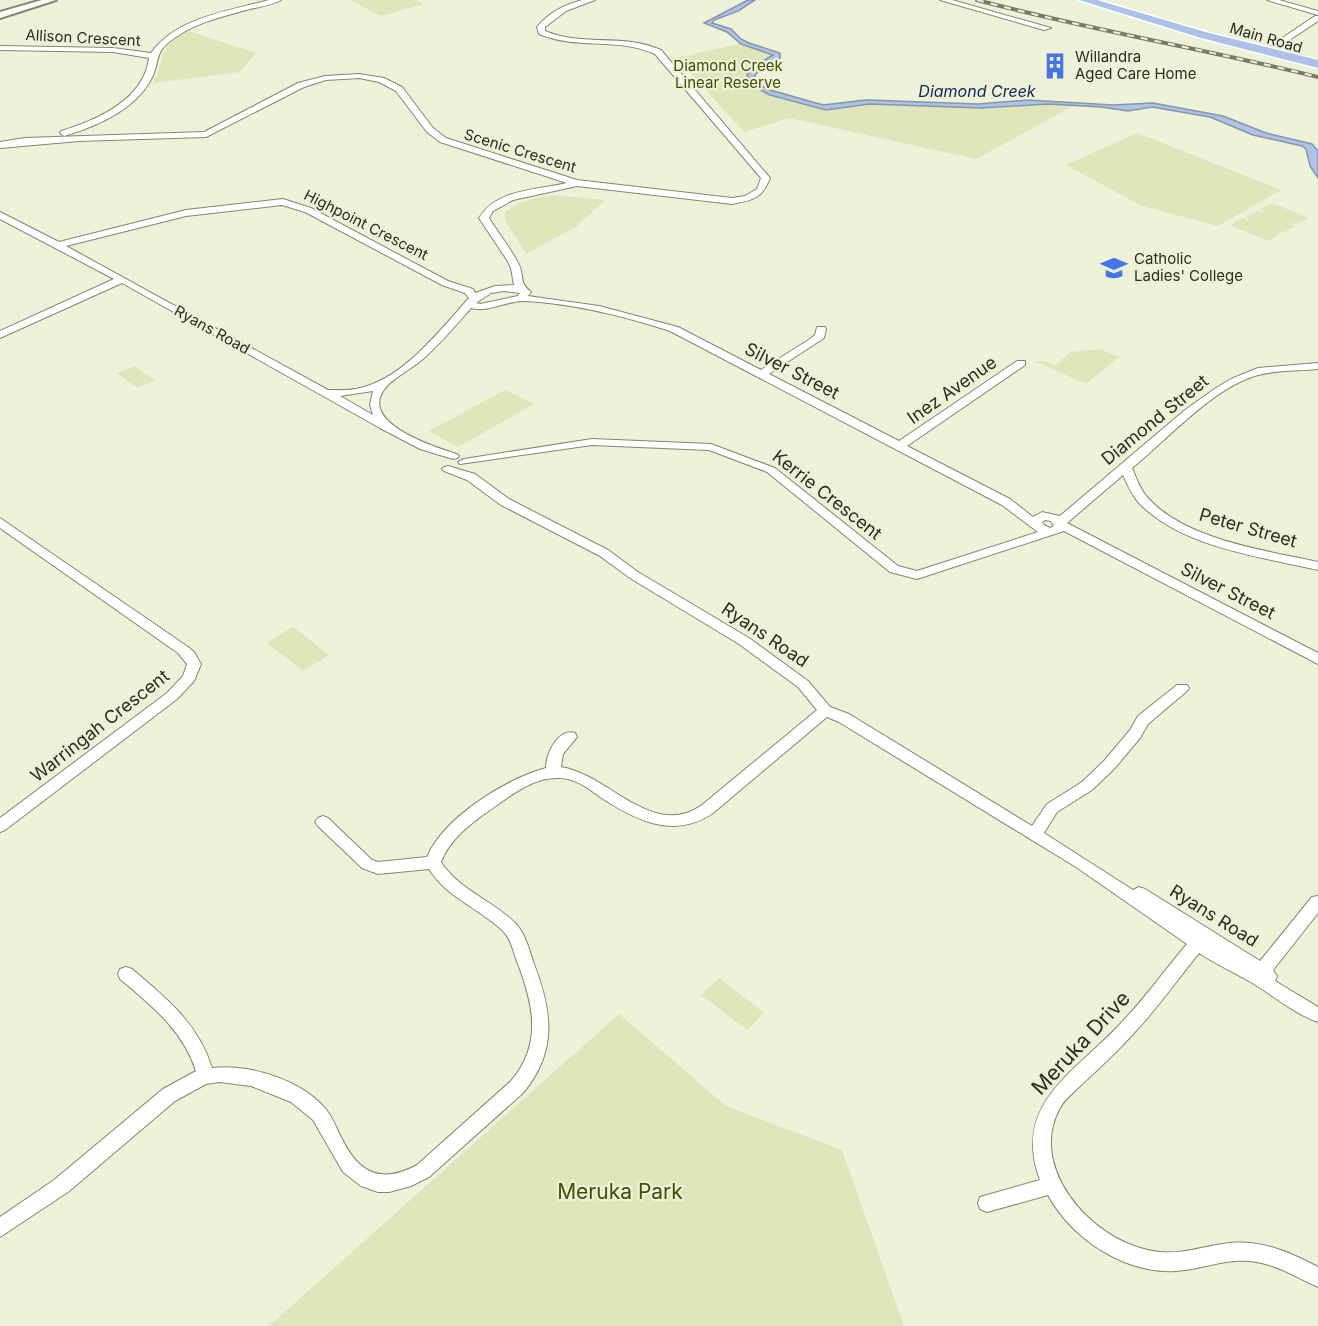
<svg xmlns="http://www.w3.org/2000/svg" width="1318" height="1326" viewBox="0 0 1318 1326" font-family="Inter,sans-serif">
  <rect width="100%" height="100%" fill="#ecf1d7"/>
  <path fill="#dee5ba" d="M350 0H416L423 4 381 16Z
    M189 31 256 53 239 72 153 83C167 58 156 45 189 31Z
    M743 43 768 49 779 58 757 74 756 78 765 87 816 103 833 104 857 99H882L921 104 974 106 1009 103 1077 104 976 159 789 118 744 132 676 58Z
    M1137 133 1281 190 1218 226 1142 206 1066 165Z
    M552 195 605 200 577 226 526 254 505 220V212L520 202Z
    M1272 203 1309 218 1297 224 1292 223 1291 224 1295 226 1283 233 1279 231 1277 232 1280 234 1268 241 1230 225 1243 218 1248 220 1250 219 1246 217 1258 211 1262 212 1263 211 1260 209Z
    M1100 349 1119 357 1086 384 1034 361H1046L1055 365 1071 352Z
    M134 366 155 380 138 388 117 373Z
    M505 390 534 404 458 447 429 431Z
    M293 627 329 655 303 671 267 643Z
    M719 978 764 1013 747 1030 701 995Z
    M619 1014 726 1106 842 1150 904 1326H269Z"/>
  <path fill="#aec1e7" stroke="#8795ac" stroke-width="1.5" d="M748 0H755L738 11 714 20 712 23 731 29 741 39 749 43 780 53V58L760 68 754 77 757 83 770 90 823 105 867 100 978 104 1028 100 1113 105 1153 103 1223 116 1266 133 1312 144 1318 151V178L1310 166 1306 149 1302 146 1253 135 1210 117 1152 107 1128 111 1101 107 1048 104 981 108 869 104 826 110 770 95 751 85 747 75 753 67 773 55 741 44 727 32 704 23Z"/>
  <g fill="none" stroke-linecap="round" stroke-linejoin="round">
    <g stroke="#83876f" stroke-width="2">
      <path id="minor" d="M269 0H281C272 5 260 7 250 9 225 16 197 22 176 37 151 53 162 62 149 83 132 111 95 127 64 136L60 133 61 131C97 120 144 100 149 58L113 52 0 50V46L113 48 151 53C177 17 229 11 269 0Z
        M582 0H595L566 11 545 27V31C583 47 622 33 661 50L770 178C762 199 753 200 732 204L577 186 513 200 493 211 489 218C498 233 510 247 518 263 525 275 518 282 531 292L528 296 599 306 678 327 761 370 810 339 815 335 817 327H825L826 329 824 338 769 374 899 441 1017 361H1025V365L907 446 1010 499 1033 517 1042 512 1060 516 1185 410 1216 388 1231 379 1258 368 1318 363V369C1298 371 1277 370 1258 375 1212 388 1169 438 1132 468 1136 477 1140 489 1147 497 1185 540 1264 550 1318 562V570C1261 557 1181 547 1139 503 1132 495 1127 484 1123 475L1067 523 1318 653V664L1064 531 917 579 890 572 767 472 709 450 592 445 460 464 458 462 464 459 592 439 711 444 775 468 898 566 917 571 1038 532 1002 505 670 331C624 316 575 304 526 301 507 300 490 313 471 308 456 325 441 343 424 358 414 367 394 378 387 386 354 422 435 447 457 454L459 456 457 458 453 459 420 449 380 428 122 283 0 338V331L114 279 0 219V212L59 242 186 210 283 199 311 208 448 281 473 289 475 293 495 286 514 285 511 268 507 260 479 218C496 189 537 190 567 183L440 142 427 132 396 91 379 82 359 78 326 80 304 87 206 137 79 141 0 148V142L25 138 204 132 298 83 325 76 359 74 384 78 402 87 433 128 446 138 577 180 732 198 745 196 757 189 761 178 655 54C618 37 577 50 539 34L537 27C549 12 564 5 582 0ZM282 205 305 212 442 285 465 293 469 298C441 329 403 379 360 388 350 391 339 390 328 390L66 246 186 216ZM504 291 520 293 518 296 480 304 476 303 491 293ZM373 391 370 405 373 415 340 396ZM1045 520 1051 521 1054 526 1050 528 1044 525 1042 522Z
        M940 0H952L1051 28 1044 30Z
        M1267 0H1279L1318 11V15Z
        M1315 16H1318V21L1270 53 1263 51Z
        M448 466 475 474 509 499 608 550 638 572 749 638 808 681 830 707 849 714 1032 826 1047 804 1082 782 1104 761 1130 730 1138 716 1177 685H1187L1189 688 1187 691 1148 724 1140 738 1114 769 1092 790 1057 812 1044 833 1133 890 1139 887 1145 889 1260 961 1312 897 1318 896V913L1273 970 1277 976 1275 981 1318 1007V1022C1292 1013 1272 994 1249 981 1232 971 1215 964 1199 953 1177 980 1157 1009 1133 1034 1116 1053 1097 1070 1078 1088 1072 1094 1064 1100 1060 1108 1041 1142 1054 1179 1078 1207 1099 1231 1129 1249 1160 1252 1182 1254 1202 1247 1223 1244 1257 1238 1288 1251 1318 1267V1287C1295 1277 1275 1263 1249 1261 1225 1259 1201 1269 1176 1271 1125 1274 1072 1239 1048 1195L987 1212 980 1209 978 1203 980 1197 1040 1180C1011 1102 1078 1071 1122 1022 1145 998 1165 970 1187 944L1076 867 839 722 827 717 713 813C674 840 635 820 600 797 588 788 575 778 559 778 533 777 510 796 490 810 470 824 450 839 441 862 459 890 492 900 515 923 526 934 529 950 534 964 552 1011 558 1051 523 1093L429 1177 411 1186 389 1192H378L361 1186 343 1172 313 1120 291 1102 251 1086 219 1082 206 1084 175 1101 68 1192 0 1237V1217L54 1180 163 1089 196 1071C183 1030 152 1006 120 979L118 974 120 969 126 967 132 969C166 998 198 1023 212 1068 249 1064 298 1079 323 1106 332 1115 336 1128 342 1139 359 1174 382 1184 417 1165L511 1081C542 1045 534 1006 518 964 513 952 512 940 503 931 479 908 447 898 429 869L378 874 362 868 318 826 315 822 318 818 323 816 328 818 372 860 378 862 427 857C444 817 506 779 546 768 546 754 558 728 575 733L577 737 563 754 561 767C610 775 652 840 702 805L817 710 798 687 739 644 630 578 600 556 501 505 467 480 444 471 442 469 444 467Z
        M0 518 188 647 194 652 201 664 194 681 177 699 5 830 0 832V818L167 693 183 676 187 664 178 653 0 528Z"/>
    </g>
    <g stroke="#83876f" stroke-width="4">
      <path id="tertiary" d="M42 0H56L0 18V12Z"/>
    </g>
    <g stroke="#fff" stroke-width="3">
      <path id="primary" d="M1079 0H1097L1209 33 1318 60V68L1201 38Z"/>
    </g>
    <use href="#minor" fill="#fff" fill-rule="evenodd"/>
    <use href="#tertiary" fill="#fff" fill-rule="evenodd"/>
    <use href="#primary" fill="#adc1e8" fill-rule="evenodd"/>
    <g stroke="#777a6a" stroke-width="4">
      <path id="rail" d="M977 0C1090 30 1205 49 1318 77"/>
    </g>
    <use href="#rail" stroke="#ecf1d7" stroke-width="2" stroke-dasharray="7" stroke-linecap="butt"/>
  </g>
  <defs>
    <g id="building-bare" transform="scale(2.07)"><path d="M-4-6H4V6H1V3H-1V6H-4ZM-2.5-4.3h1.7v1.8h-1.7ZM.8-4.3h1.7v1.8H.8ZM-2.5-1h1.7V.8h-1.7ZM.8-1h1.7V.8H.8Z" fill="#4474e6" stroke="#ecf1d7" stroke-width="2.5" paint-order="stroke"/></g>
    <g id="school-bare" transform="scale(2.07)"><path d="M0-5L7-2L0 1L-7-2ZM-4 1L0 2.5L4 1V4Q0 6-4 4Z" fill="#4474e6" stroke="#ecf1d7" stroke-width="2.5" paint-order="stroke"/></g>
  </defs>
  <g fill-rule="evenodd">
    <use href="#building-bare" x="1055" y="66"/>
    <use href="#school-bare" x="1114" y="268"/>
  </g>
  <g text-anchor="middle" stroke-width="4.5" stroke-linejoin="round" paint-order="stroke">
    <g font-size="15" fill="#2c2e24" stroke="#ecf1d7">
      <text transform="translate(83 38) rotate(3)" y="5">Allison Crescent</text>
      <text transform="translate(1266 38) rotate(16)" y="5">Main Road</text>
      <text transform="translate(520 151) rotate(17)" y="5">Scenic Crescent</text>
      <text transform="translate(366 225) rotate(27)" y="5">Highpoint Crescent</text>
      <text transform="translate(212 330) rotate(29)" y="5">Ryans Road</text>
    </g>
    <g font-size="15" fill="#2c2e24" stroke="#ecf1d7" text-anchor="start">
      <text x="1075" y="62">Willandra<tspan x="1075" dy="17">Aged Care Home</tspan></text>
      <text x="1134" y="264">Catholic<tspan x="1134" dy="17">Ladies' College</tspan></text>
    </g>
    <g font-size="15" fill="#474d04" stroke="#ecf1d7">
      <text x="728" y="71">Diamond Creek<tspan x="728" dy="17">Linear Reserve</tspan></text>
    </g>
    <g font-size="16" font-style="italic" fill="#122654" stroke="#ecf1d7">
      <text x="977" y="97">Diamond Creek</text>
    </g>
    <g font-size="18" fill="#2c2e24" stroke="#ecf1d7">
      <text transform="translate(792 371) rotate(27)" y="6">Silver Street</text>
      <text transform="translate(952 390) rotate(-35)" y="6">Inez Avenue</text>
      <text transform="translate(1155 420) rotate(-39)" y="6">Diamond Street</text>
      <text transform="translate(827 495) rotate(38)" y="6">Kerrie Crescent</text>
      <text transform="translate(1248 528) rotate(16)" y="6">Peter Street</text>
      <text transform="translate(1228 591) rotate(27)" y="6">Silver Street</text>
      <text transform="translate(765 635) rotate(34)" y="6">Ryans Road</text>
      <text transform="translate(100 726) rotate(-38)" y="6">Warringah Crescent</text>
      <text transform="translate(1214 916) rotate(32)" y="6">Ryans Road</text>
    </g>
    <g font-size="21" fill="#2c2e24" stroke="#ecf1d7">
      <text transform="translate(1081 1043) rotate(-47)" y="7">Meruka Drive</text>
    </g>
    <g font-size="21" fill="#474d04" stroke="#ecf1d7">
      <text x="620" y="1199">Meruka Park</text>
    </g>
  </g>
</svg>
